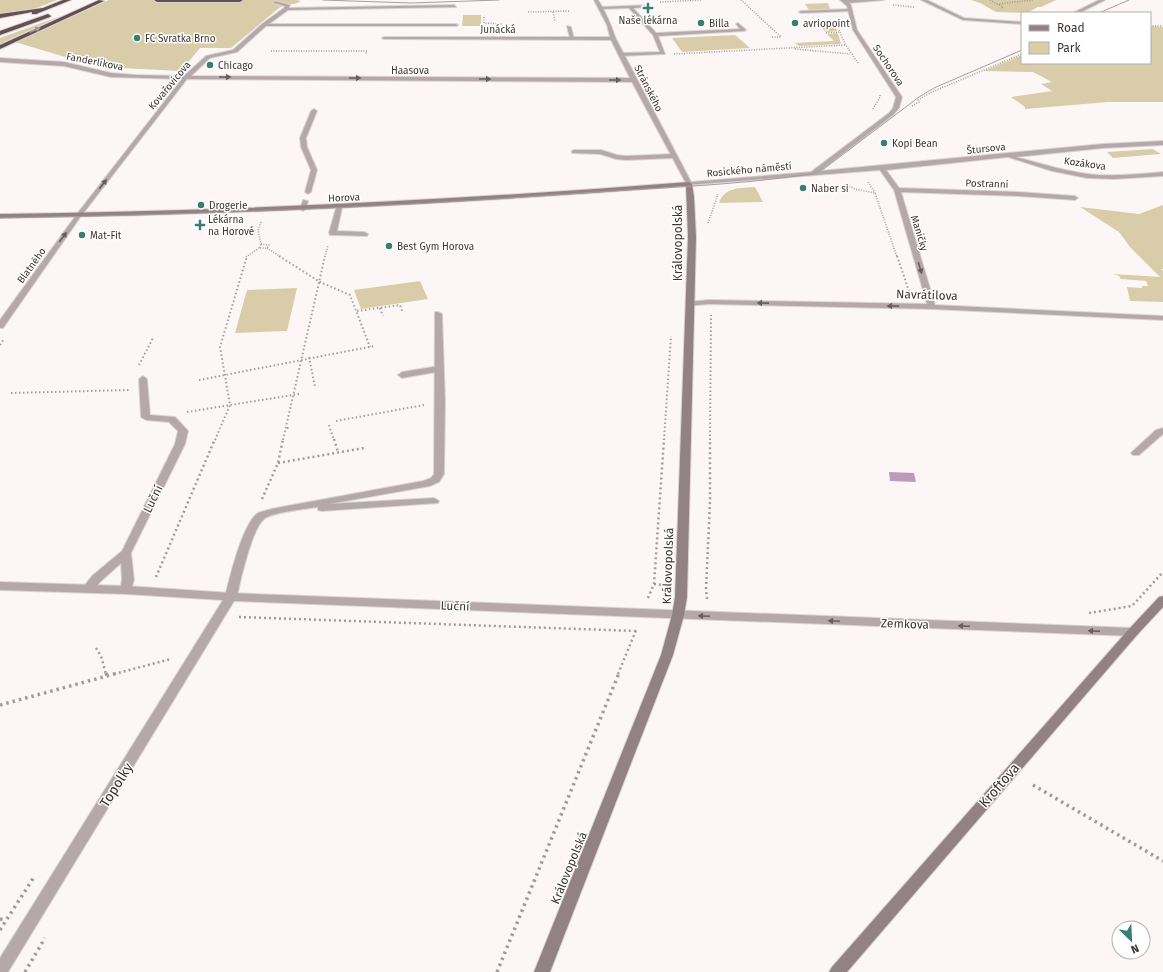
<svg xmlns="http://www.w3.org/2000/svg" width="1163" height="972" viewBox="0 0 1163 972" font-family="'Fira Sans',sans-serif">
  <rect width="100%" height="100%" fill="#fcf7f6"/>
  <path fill="#d8cda8" d="M0 0H57L31 10 0 15Z
    M109 0H296L301 1C294 6 287 3 279 8L231 48H200L181 71 99 67 15 42Z
    M971 0H1056L1041 7H1038L1027 13 996 12 980 3Z
    M828 3 830 9 809 10 805 4Z
    M463 15H481V26H462Z
    M61 16 0 44V38Z
    M829 20 830 26H835L837 31 826 32 815 21Z
    M1150 26 1163 27V102H1108L1025 109V107L1011 97 1052 91 1041 84 1052 82 1033 72 984 71 1022 55V63H1150Z
    M836 33 838 34 841 44 799 46 795 43 834 41 827 34Z
    M735 35 750 48 682 52 672 38Z
    M1153 149 1161 154 1113 158 1107 152Z
    M755 187 763 202 719 203C724 187 740 188 755 187Z
    M1163 205V269H1161L1163 271V302L1130 301 1127 287 1142 288V286H1148L1146 281 1121 279 1119 276 1113 274 1160 277 1130 247 1119 232 1080 207 1139 214Z
    M420 281 428 299 361 309 354 290Z
    M297 288 287 331 235 333 247 290Z"/>
  <path fill="#bd9aba" d="M889 472 914 473 916 482 890 481Z"/>
  <g fill="none" stroke-linecap="round" stroke-linejoin="round">
    <g stroke="#dad4d3" stroke-width="2">
      <path id="lane" d="M454 5 456 7 286 10 284 9 286 8Z
        M650 5 648 7 633 8 656 33 740 29 736 24 738 23 746 30 744 31 658 36 665 54 619 56V54L621 53 660 52 653 35 629 8 601 9 599 8 601 7Z
        M850 9 852 11 801 13 799 12 801 11Z
        M264 24H456L458 25 456 26H262Z
        M567 26 571 27 574 39 570 38Z
        M314 109 317 111 306 138 307 147 317 170 311 192 308 194 305 192 311 170 301 147 300 138 311 111Z
        M574 150H601L617 155 626 156 674 154 677 156 674 158 626 160 616 159 600 154 572 153V151Z
        M303 200 308 201 306 209 303 211 300 209Z
        M339 206 342 208 337 231 364 232 368 234 367 236 330 235 329 233 336 208Z
        M435 312H438L442 314 445 402 444 474 439 482 430 486 329 504 434 498 439 501 438 503 322 511 318 510V507C306 509 272 512 264 519 252 529 240 581 237 597L235 600H227L225 597C229 580 243 522 258 513 263 511 271 509 276 508L423 481 431 478 434 474Z
        M143 376 147 379 150 415 175 417 188 431 185 444 131 553 134 580 130 593H122L120 590 122 580 121 563 100 582 92 592H84L82 589 92 576 122 551 175 444 178 431 169 422 146 420 141 417 139 379Z
        M1163 428V434L1139 455H1133L1131 453 1133 451 1156 430Z"/>
    </g>
    <g stroke="#dad4d3" stroke-width="2">
      <path id="street" d="M594 0H598C606 12 611 25 616 39L691 182 811 172 889 113 893 108 896 97 853 30 847 6 840 0H884L849 3 851 5 857 30 902 97 899 108 893 115 820 171 1103 144 1163 141V145L1103 148 1016 157C1043 164 1070 173 1098 175 1120 176 1141 174 1163 172V176L1114 179 1087 178 1052 171 1008 157 886 170 899 188 1018 192 1075 196 1078 198 1075 200 1018 196 901 192 935 305 1163 316V320L932 309 709 304 687 306V302L709 300 927 304 894 190 880 170 687 185 632 82 187 79 81 216 3 328H0V320L77 214 182 79 111 77 64 66 0 62V58L64 62 111 73 136 75 184 76 206 56 233 50 262 24 284 8 285 6 273 3 275 1 290 5 288 10 266 26 237 52 210 58 191 76 630 78 611 40 384 39 382 38 384 37H610L607 25Z
        M921 0H927L964 18 1022 22V24L963 20Z
        M1099 0H1105L1079 13H1073Z
        M439 366 443 369 442 371 402 378 398 375 402 372Z
        M0 582 126 586 231 593 1133 628 1137 629 1139 632 1137 635 1133 636 234 601 8 972H0V958L223 600 126 594 0 590Z"/>
    </g>
    <g stroke="#dad4d3" stroke-width="2">
      <path id="secondary" d="M689 182 692 184 694 197 696 237 687 597 684 615 673 655 550 972H534L661 655 672 615 675 597 688 237 686 186C458 204 229 215 0 218V214C230 211 460 200 689 182Z
        M1163 596V607L1137 635 847 972H829L832 967 1129 629 1159 597Z"/>
    </g>
    <g stroke="#dad4d3" stroke-width="2">
      <path id="highway" d="M63 0H71L36 14H32V12L0 18V14L43 8Z
        M99 0 104 1 0 49V45Z
        M154 0H243L240 2H157Z
        M48 14 51 16 50 17 0 35V31Z"/>
    </g>
    <path stroke="#a29b99" stroke-width="1.5" stroke-dasharray="1 1.5" stroke-linecap="butt" d="M741 0 781 37H771
      M990 0 1003 7 1001 9
      M660 2 701 0
      M997 4 1033 0
      M893 5 914 7
      M528 12 569 11
      M553 12 555 21
      M484 17V23L502 24
      M836 23 845 44 858 63
      M1150 26H1163
      M826 33 839 32
      M795 49 850 54
      M271 51H367L366 54
      M674 54 845 45
      M912 106 919 102 918 100 932 92 1022 54
      M873 109 880 97V94
      M868 182 875 193
      M847 185 855 189 875 193 897 257
      M261 222 258 230 261 244
      M708 223 718 194
      M261 244 269 245 267 248H259Z
      M267 248 281 257
      M246 257 259 248
      M325 257 328 245"/>
    <path stroke="#a29b99" stroke-width="2" stroke-dasharray="1.5 2.5" stroke-linecap="butt" d="M279 256 320 282 350 295 370 347
      M897 256 909 291
      M380 308 383 316
      M357 311 400 305 402 311
      M0 345 4 339
      M309 357 315 387
      M139 365 153 338
      M199 380 374 346
      M11 393 129 390
      M187 412 299 394
      M336 421 424 405
      M329 425 334 440
      M287 428H291
      M215 440 230 405 220 347 247 256
      M283 440 325 256
      M664 440 671 336
      M710 440 711 315"/>
    <path stroke="#a29b99" stroke-width="2.5" stroke-dasharray="2 3" stroke-linecap="butt" d="M334 439 338 452
      M278 463 364 448
      M262 499 278 463 283 439
      M156 577 215 439
      M654 584 664 585
      M648 598 654 584 664 439
      M707 599 706 589 710 502V439
      M1089 613 1132 606 1163 572
      M239 617 636 631
      M96 648 101 656 106 674
      M114 674 171 659
      M618 674 637 628"/>
    <path stroke="#a29b99" stroke-width="3.5" stroke-dasharray="2.5 4" stroke-linecap="butt" d="M106 673 107 676
      M0 705 118 673
      M1033 785 1163 861
      M0 919 6 920
      M0 930 34 877
      M25 972 45 938
      M497 972 619 673"/>
    <use href="#lane" fill="#b4a8ab" fill-rule="evenodd"/>
    <use href="#street" fill="#b4a8ab" fill-rule="evenodd"/>
    <use href="#secondary" fill="#928286" fill-rule="evenodd"/>
    <use href="#highway" fill="#654f55" fill-rule="evenodd"/>
    <path stroke="#a59e9c" stroke-width="1" d="M323 0 411 3 499 0
      M1099 13 1129 0
      M0 218C189 215 379 208 568 194 649 188 731 186 812 174L825 168 919 97 934 88 1022 50"/>
  </g>
  <defs><path id="oneway-solid" d="M-6-.8H1V-3.2L6.5 0L1 3.2V.8H-6Z"/></defs>
  <use fill="#a39599" href="#oneway-solid" transform="translate(35 30) rotate(-25)"/>
  <g fill="#675d5c">
    <use href="#oneway-solid" transform="translate(225 77)"/>
    <use href="#oneway-solid" transform="translate(355 78)"/>
    <use href="#oneway-solid" transform="translate(485 79)"/>
    <use href="#oneway-solid" transform="translate(615 80)"/>
    <use href="#oneway-solid" transform="translate(103 184) rotate(-52)"/>
    <use href="#oneway-solid" transform="translate(63 237) rotate(-54)"/>
    <use href="#oneway-solid" transform="translate(920 268) rotate(73)"/>
    <use href="#oneway-solid" transform="translate(763 303) rotate(-179)"/>
    <use href="#oneway-solid" transform="translate(893 306) rotate(-179)"/>
    <use href="#oneway-solid" transform="translate(704 616) rotate(-178)"/>
    <use href="#oneway-solid" transform="translate(834 621) rotate(-178)"/>
    <use href="#oneway-solid" transform="translate(964 626) rotate(-178)"/>
    <use href="#oneway-solid" transform="translate(1094 631) rotate(-178)"/>
  </g>
  <g fill="#387e77" stroke="#fff" stroke-width="1.5">
    <path d="M646 2h4v4h4v4h-4v4h-4v-4h-4v-4h4z"/>
    <circle cx="701" cy="23" r="4"/>
    <circle cx="795" cy="23" r="4"/>
    <circle cx="137" cy="38" r="4"/>
    <circle cx="210" cy="65" r="4"/>
    <circle cx="884" cy="143" r="4"/>
    <circle cx="803" cy="188" r="4"/>
    <circle cx="201" cy="205" r="4"/>
    <path d="M198 219h4v4h4v4h-4v4h-4v-4h-4v-4h4z"/>
    <circle cx="82" cy="235" r="4"/>
    <circle cx="389" cy="246" r="4"/>
  </g>
  <g text-anchor="middle" stroke-width="3" stroke-linejoin="round" paint-order="stroke">
    <g font-size="10" fill="#3e3432" stroke="#fff" text-anchor="start">
      <text x="648" y="24" text-anchor="middle">Naše lékárna</text>
      <text x="709" y="27">Billa</text>
      <text x="803" y="27">avriopoint</text>
      <text x="145" y="42">FC Svratka Brno</text>
      <text x="218" y="69">Chicago</text>
      <text x="892" y="147">Kopi Bean</text>
      <text x="811" y="192">Naber si</text>
      <text x="209" y="209">Drogerie</text>
      <text x="208" y="223">Lékárna<tspan x="208" dy="12">na Horové</tspan></text>
      <text x="90" y="239">Mat-Fit</text>
      <text x="397" y="250">Best Gym Horova</text>
    </g>
    <g font-size="10" fill="#3e3432" stroke="#fff">
      <text x="498" y="33">Junácká</text>
      <text transform="translate(95 61) rotate(11)" y="4">Fanderlíkova</text>
      <text transform="translate(889 65) rotate(56)" y="4">Sochorova</text>
      <text x="410" y="74">Haasova</text>
      <text transform="translate(169 85) rotate(-50)" y="4">Kovařovicova</text>
      <text transform="translate(649 88) rotate(63)" y="4">Stránského</text>
      <text transform="translate(986 148) rotate(-6)" y="4">Štursova</text>
      <text transform="translate(1085 163) rotate(8)" y="4">Kozákova</text>
      <text transform="translate(749 169) rotate(-5)" y="4">Rosického náměstí</text>
      <text transform="translate(987 183) rotate(2)" y="4">Postranní</text>
      <text transform="translate(344 197) rotate(-3)" y="4">Horova</text>
      <text transform="translate(920 233) rotate(73)" y="4">Maničky</text>
      <text transform="translate(31 265) rotate(-54)" y="4">Blatného</text>
    </g>
    <g font-size="12" fill="#3e3432" stroke="#fff">
      <text transform="translate(678 243) rotate(-90)" y="4">Královopolská</text>
      <text transform="translate(927 295) rotate(2)" y="4">Navrátilova</text>
      <text transform="translate(153 499) rotate(-64)" y="4">Luční</text>
      <text transform="translate(668 566) rotate(-88)" y="4">Královopolská</text>
      <text transform="translate(455 606) rotate(2)" y="4">Luční</text>
      <text transform="translate(905 624) rotate(2)" y="4">Zemkova</text>
      <text transform="translate(569 868) rotate(-68)" y="4">Královopolská</text>
    </g>
    <g font-size="14" fill="#3e3432" stroke="#fff">
      <text transform="translate(116 785) rotate(-58)" y="5">Topolky</text>
      <text transform="translate(999 785) rotate(-49)" y="5">Kroftova</text>
    </g>
  </g>
  <rect x="1021" y="12" width="130" height="52" fill="#ffffff" stroke="#b2aead"/>
  <rect x="1029" y="25" width="20" height="6" fill="#928286" stroke="#b2aead"/>
  <text x="1057" y="32" font-size="12" fill="#3e3432">Road</text>
  <rect x="1029" y="42" width="20" height="12" fill="#d8cda8" stroke="#b2aead"/>
  <text x="1057" y="52" font-size="12" fill="#3e3432">Park</text>
  <g transform="translate(1131 940) rotate(156)"><circle r="19" fill="#ffffff" stroke="#b2aead"/>
  <path d="M0-3L7 15L0 10L-7 15Z" fill="#387e77"/>
  <text y="-6" font-size="11" font-weight="bold" text-anchor="middle" fill="#3e3432">N</text>
  </g>
</svg>
